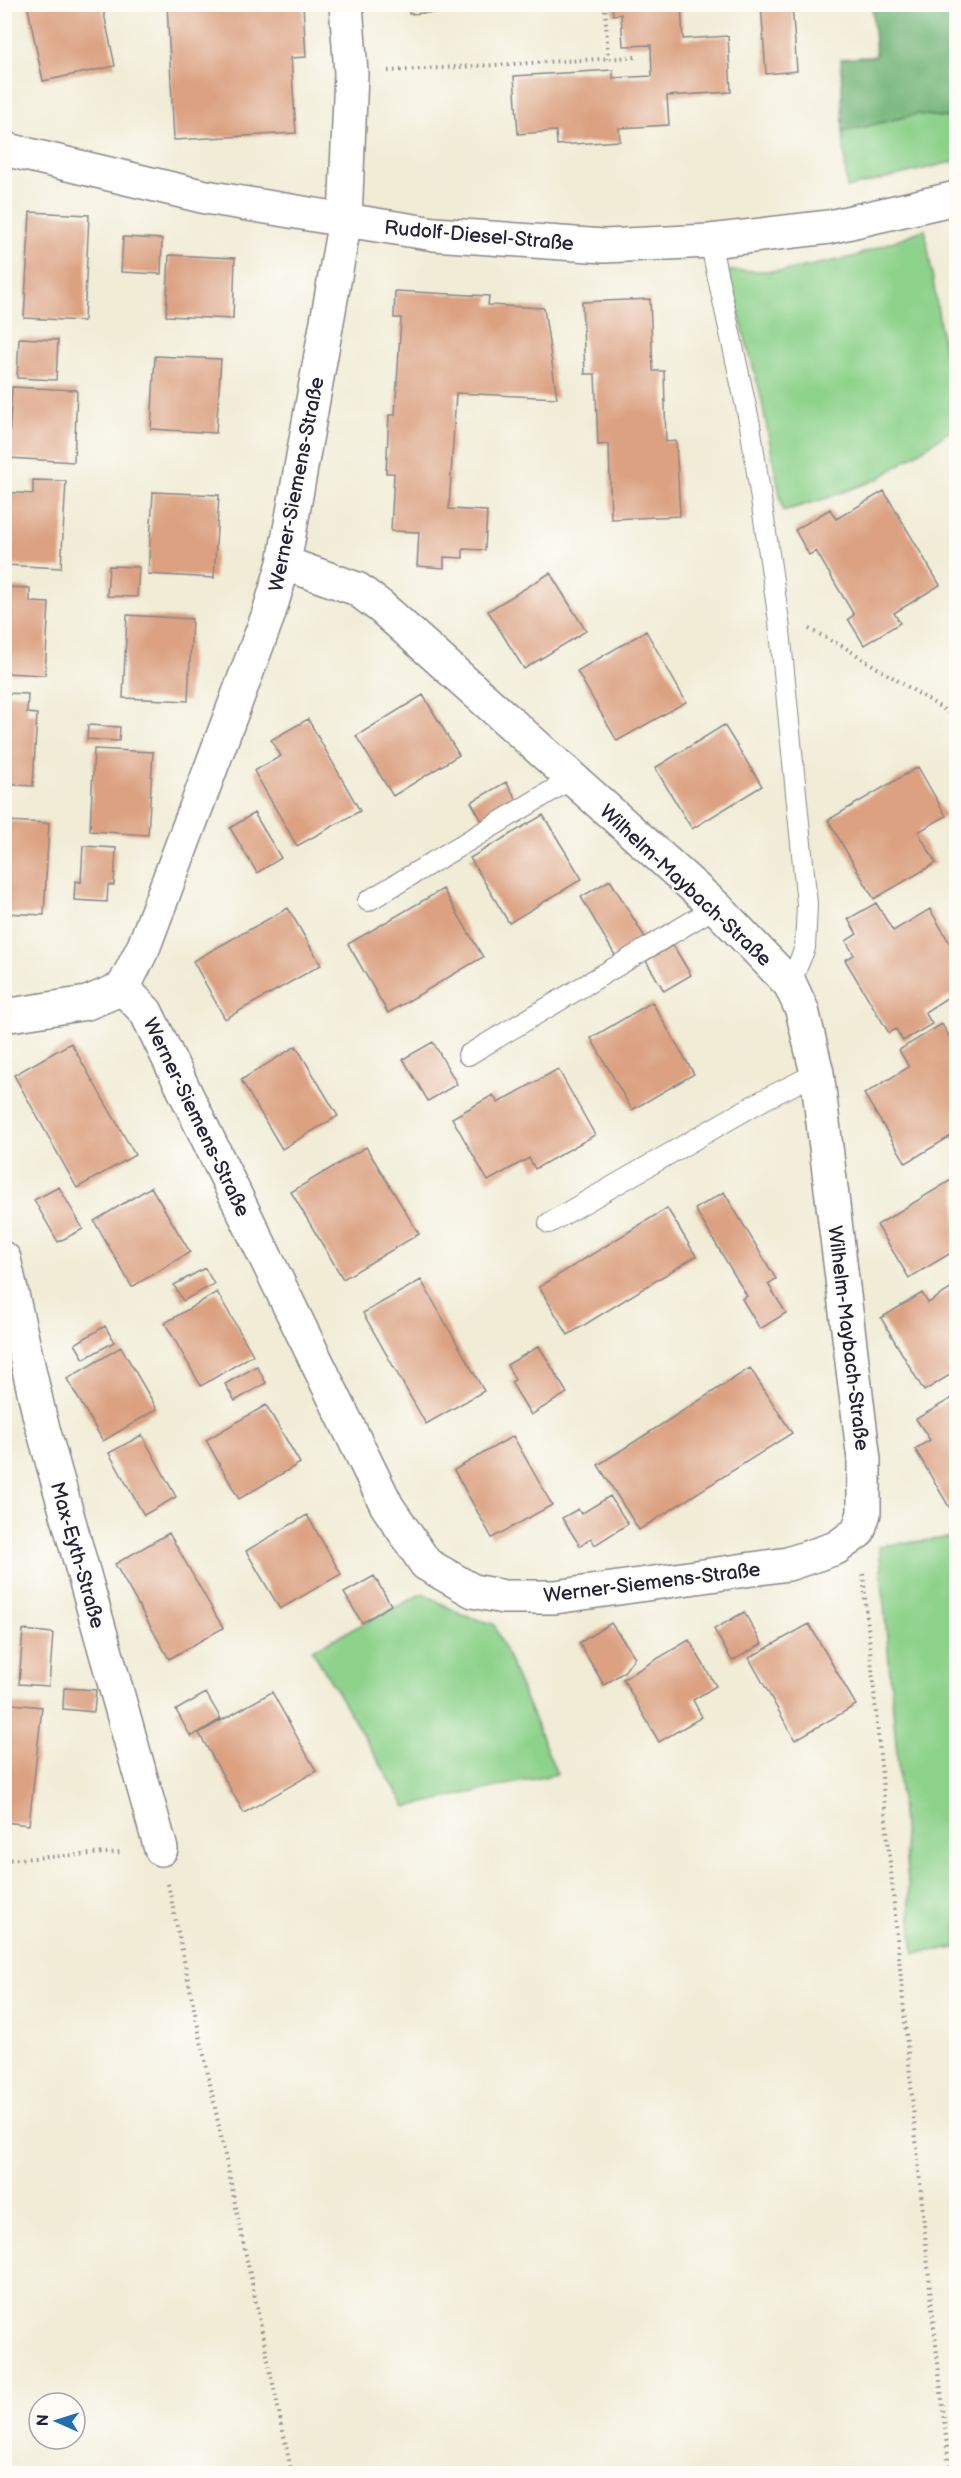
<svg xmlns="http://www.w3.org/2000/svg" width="961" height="2478" viewBox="0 0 961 2478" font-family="'Balsamiq Sans',sans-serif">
  <rect width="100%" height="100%" fill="#fdfcf7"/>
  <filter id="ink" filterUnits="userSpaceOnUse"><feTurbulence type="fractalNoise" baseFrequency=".0167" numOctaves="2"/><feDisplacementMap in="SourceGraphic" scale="12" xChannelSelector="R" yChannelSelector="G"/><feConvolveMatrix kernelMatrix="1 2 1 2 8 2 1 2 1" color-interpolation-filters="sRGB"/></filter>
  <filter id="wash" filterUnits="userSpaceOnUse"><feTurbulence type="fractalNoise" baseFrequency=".008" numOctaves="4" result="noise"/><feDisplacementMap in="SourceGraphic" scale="24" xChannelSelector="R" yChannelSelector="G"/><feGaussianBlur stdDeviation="1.35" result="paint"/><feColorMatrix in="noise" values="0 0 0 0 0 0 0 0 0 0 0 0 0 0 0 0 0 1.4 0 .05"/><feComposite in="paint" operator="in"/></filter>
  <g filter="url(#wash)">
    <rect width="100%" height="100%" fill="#f0ecd6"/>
    <path fill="#8dd28b" stroke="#587a63" stroke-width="1.5" d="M917 114 956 119V161L847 188 843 132Z
      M925 229 956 427 878 479 827 498 783 511 760 392 727 271H784L853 257Z
      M956 1537V1948L914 1953 879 1546Z
      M423 1593 462 1615 494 1624 557 1774 406 1807 312 1650Z"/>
    <path fill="#72b477" stroke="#4a6b59" stroke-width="1.5" d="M872 5H956V119L917 114 843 132 841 59 876 56Z"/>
    <g id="blocks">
      <path fill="#dba181" d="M27 4H102L115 66 43 81Z
        M167 4H303L306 57 291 58 296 133 174 140Z
        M409 4H527V7L409 14Z
        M612 4H681L683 39 728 36 731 92 667 96 669 125 619 128 620 141 557 145 556 131 518 134 514 76 613 70V78L652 76 651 45 623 46 621 14 613 15Z
        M761 4H792L797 71 766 74Z
        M30 212 89 215 84 321 24 318Z
        M123 237 162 239 161 274 121 272Z
        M169 255 235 258 233 319 166 316Z
        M395 291 489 296 488 305 544 308 557 398 456 393 449 509 487 511 485 550 463 549V558L444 557V568L417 566 419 532 391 531 394 473H386L389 415H395L401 318H394Z
        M650 299 653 371H664L666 442 676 441 680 516 611 519 609 444 598 445 595 374H585L582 302Z
        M19 338 58 340 56 380 17 378Z
        M155 356 221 359 216 433 151 429Z
        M12 387 77 390 74 462 8 458Z
        M33 480 66 481 61 568 4 565V492L33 494Z
        M884 491 940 585 894 613 900 623 864 645 848 619 854 615 816 551 809 555 795 530 830 509 836 519Z
        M153 492 219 495 214 578 148 574Z
        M109 566 139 567 137 597 107 596Z
        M550 573 586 631 524 669 488 611Z
        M4 587 30 588V602L49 603 45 675 4 673Z
        M127 615 192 619 188 701 123 698Z
        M646 631 686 702 617 741 577 671Z
        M4 693 28 694 27 713 37 714 33 786 4 784Z
        M423 695 459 755 393 796 356 736Z
        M308 719 360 811 297 846 254 771 281 756 271 740Z
        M88 725 120 727 119 741 87 739Z
        M724 725 762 786 692 829 655 768Z
        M94 749 153 752 148 835 90 831Z
        M918 767 946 816 918 832 936 863 874 899 828 820Z
        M506 782 517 800 482 821 471 802Z
        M254 813 281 858 257 873 230 828Z
        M543 815 582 879 509 923 470 858Z
        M4 821 49 823 44 915 4 913Z
        M83 846 116 848 114 885H108L107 902 74 900 75 881 81 882Z
        M610 880 646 939 616 957 581 897Z
        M443 889 483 957 388 1013 348 944Z
        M876 903 893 931 930 909 956 954V992L925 1012 932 1024 903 1041 896 1029 889 1033 845 960 854 955 846 941 857 934 848 919Z
        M288 908 321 965 225 1019 193 961Z
        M673 945 691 975 664 991 646 961Z
        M652 1002 694 1074 632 1110 591 1038Z
        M942 1024 956 1049V1133L906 1163 864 1094 909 1067 899 1050Z
        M433 1042 457 1084 428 1101 403 1059Z
        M71 1043 135 1155 77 1188 14 1075Z
        M296 1046 338 1116 282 1149 241 1080Z
        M558 1069 595 1135 535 1169 529 1158 488 1181 452 1118 493 1095 498 1103Z
        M366 1147 419 1234 343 1279 291 1192Z
        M956 1177V1250L909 1278 877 1225Z
        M59 1187 83 1229 58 1242 34 1200Z
        M151 1187 190 1252 132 1287 94 1221Z
        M724 1192 776 1279 768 1284 786 1313 760 1329 742 1299 747 1296 695 1209Z
        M667 1208 696 1256 568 1335 539 1287Z
        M205 1268 214 1284 183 1301 174 1285Z
        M421 1280 484 1391 426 1424 363 1313Z
        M952 1288 956 1296V1371L924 1391 881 1318 922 1293 928 1303Z
        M217 1292 253 1355 201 1386 165 1323Z
        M105 1326 114 1342 84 1359 75 1344Z
        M539 1346 567 1393 531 1415 511 1382 515 1380 507 1365Z
        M121 1347 157 1409 103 1441 67 1379Z
        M257 1366 266 1383 235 1401 225 1384Z
        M750 1368 792 1433 639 1530 598 1465Z
        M952 1398 956 1405V1509L952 1512 915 1449 930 1440 916 1419Z
        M266 1405 300 1463 239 1499 206 1440Z
        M142 1435 176 1497 144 1515 109 1453Z
        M513 1436 552 1505 492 1538 454 1470Z
        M610 1496 628 1524 595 1545 591 1538 580 1546 562 1518 578 1509 581 1514Z
        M307 1515 341 1574 280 1609 246 1551Z
        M169 1533 223 1628 169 1659 115 1564Z
        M374 1576 391 1605 362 1623 344 1593Z
        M744 1612 762 1644 732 1661 714 1629Z
        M611 1623 635 1657 624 1672 604 1685 579 1643Z
        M809 1624 856 1705 795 1740 749 1658Z
        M23 1630 53 1633 49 1686 19 1684Z
        M689 1640 716 1686 693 1700 702 1717 659 1742 623 1679Z
        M64 1688 96 1690 94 1712 63 1709Z
        M272 1692 316 1771 244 1813 199 1733Z
        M206 1693 221 1719 191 1737 176 1710Z
        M4 1703 42 1707 29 1825 4 1822Z"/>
    </g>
  </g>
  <g filter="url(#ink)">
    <use href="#blocks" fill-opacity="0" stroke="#898788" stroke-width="1.5"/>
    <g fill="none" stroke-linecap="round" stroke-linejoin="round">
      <g stroke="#898788" stroke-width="22">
        <path id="lane" d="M710 241 750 425 779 621 807 904 805 948 790 984
          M368 901 573 778
          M468 1055 716 907
          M549 1223 763 1100 817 1073"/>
      </g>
      <g stroke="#898788" stroke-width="36">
        <path id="street" d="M4 149 206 197 345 220 434 234 604 246 710 241 829 227 956 198
          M123 988 146 1012 387 1506 426 1564 473 1591 504 1597H555L788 1564 836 1548 858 1532 864 1513V1460L817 1073 802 1010 790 984 716 907 381 607 357 589 284 563
          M123 988 144 946 268 616 284 563 345 220 351 73 346 4
          M4 1016 87 1003 123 988
          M4 1259 40 1418 161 1849"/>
      </g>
      <path stroke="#898788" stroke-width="4" stroke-dasharray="1.5 4.5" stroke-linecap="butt" d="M605 4 608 59
        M388 71 636 57
        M809 629 844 647 956 717
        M863 1574 931 2299 950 2474
        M4 1860 123 1852
        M168 1884 292 2474"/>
      <use href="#lane" stroke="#fff" stroke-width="20"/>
      <use href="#street" stroke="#fff" stroke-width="33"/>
    </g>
  </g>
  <g text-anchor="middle" stroke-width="4.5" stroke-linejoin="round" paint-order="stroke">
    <g font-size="20" fill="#22223b" stroke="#fdfcf7">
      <text transform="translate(479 235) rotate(5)" y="7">Rudolf-Diesel-Straße</text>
      <text transform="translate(296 484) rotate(-79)" y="7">Werner-Siemens-Straße</text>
      <text transform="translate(686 885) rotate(43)" y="7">Wilhelm-Maybach-Straße</text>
      <text transform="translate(197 1117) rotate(64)" y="7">Werner-Siemens-Straße</text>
      <text transform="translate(849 1338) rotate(83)" y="7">Wilhelm-Maybach-Straße</text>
      <text transform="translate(78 1555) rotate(74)" y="7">Max-Eyth-Straße</text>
      <text transform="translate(652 1582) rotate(-7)" y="7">Werner-Siemens-Straße</text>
    </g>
  </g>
  <rect width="961" height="2478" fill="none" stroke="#fdfcf7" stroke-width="24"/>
  <g transform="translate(57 2421) rotate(273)"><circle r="28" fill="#fdfcf7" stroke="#a5a5ac" stroke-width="1.5"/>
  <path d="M0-4.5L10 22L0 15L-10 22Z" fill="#1f6fb2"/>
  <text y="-9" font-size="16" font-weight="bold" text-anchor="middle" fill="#22223b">N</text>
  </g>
</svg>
